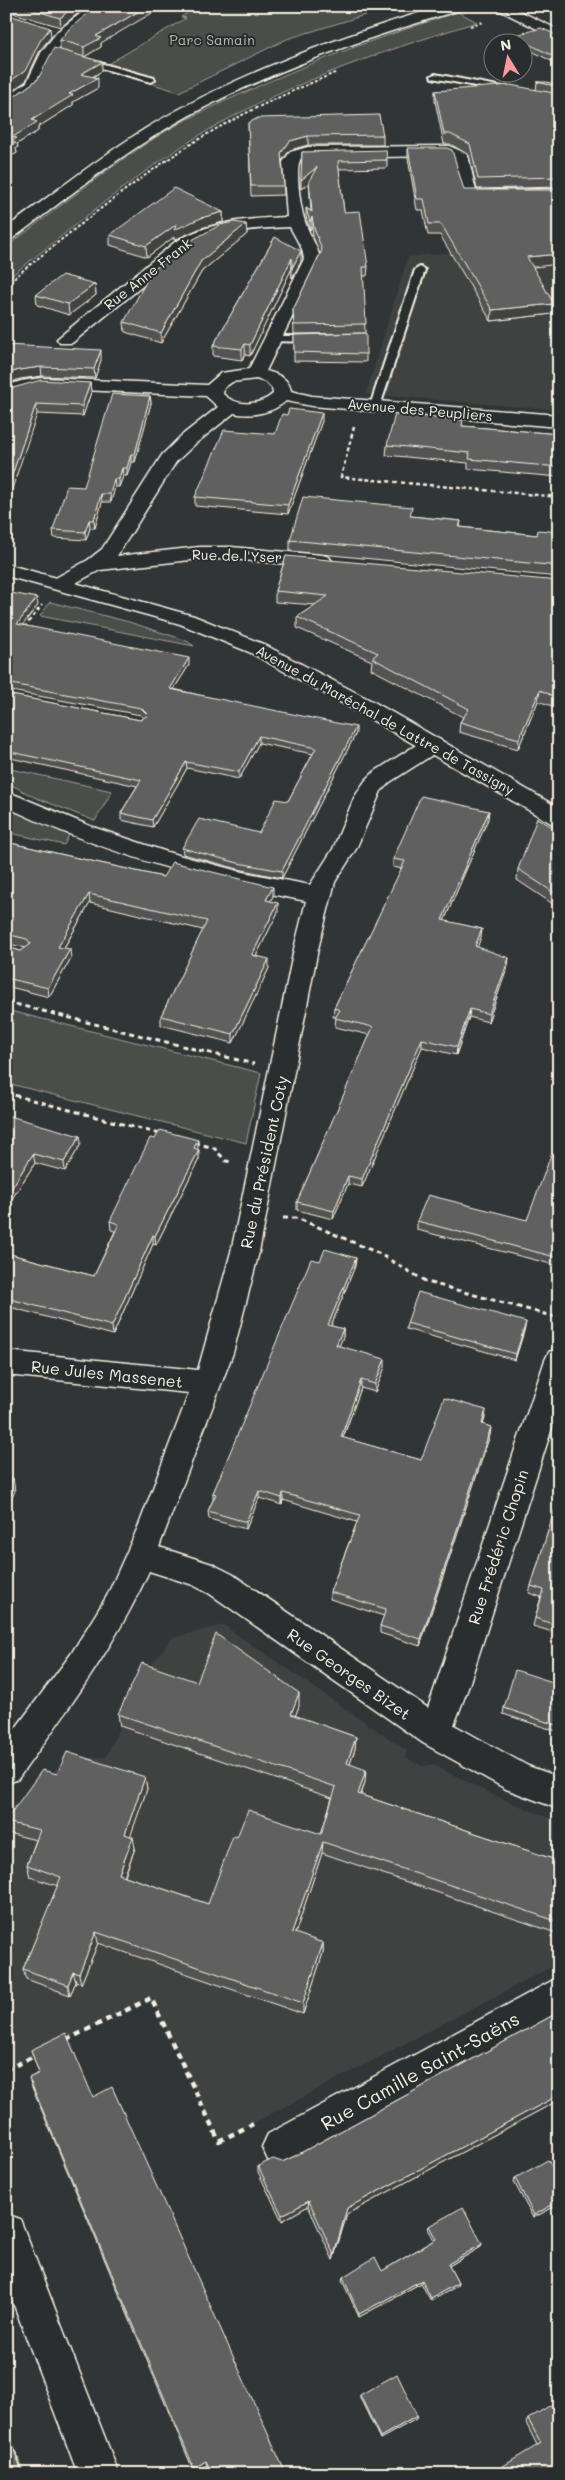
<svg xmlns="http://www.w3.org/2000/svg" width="565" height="2480" viewBox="0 0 565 2480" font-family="Mali,sans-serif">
  <rect width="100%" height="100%" fill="#323535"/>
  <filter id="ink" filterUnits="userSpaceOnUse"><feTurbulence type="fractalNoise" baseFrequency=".02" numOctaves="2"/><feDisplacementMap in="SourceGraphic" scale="10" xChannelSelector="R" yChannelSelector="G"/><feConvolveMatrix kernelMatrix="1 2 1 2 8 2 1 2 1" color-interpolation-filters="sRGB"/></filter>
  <g filter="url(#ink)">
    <path fill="#404242" d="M559 241V410L366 394 408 257Z
      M223 1625 407 1751 405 1757 421 1766 434 1765 491 1794 559 1822V1963L219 2141 151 1998 6 2070V1835L57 1767 70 1759 106 1757 143 1676 172 1638Z"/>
    <path fill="#4b4d4c" stroke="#a09f9a" d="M200 6H394L287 39 179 92 101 68 186 18 181 17Z
      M458 12 477 22C377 53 273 88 184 145 122 185 65 234 6 280V247C59 208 110 165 166 131 190 117 216 105 241 94 312 61 383 36 458 12Z
      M50 602 129 622 185 640 194 646 40 616Z
      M6 768 112 791 95 821 34 797 6 782Z
      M6 806 69 835 64 845 6 832Z
      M6 1010 261 1073 246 1143 6 1083Z"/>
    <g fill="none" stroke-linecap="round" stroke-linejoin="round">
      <g stroke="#f4f1e8" stroke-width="4">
        <path id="lane" d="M82 58 154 78 155 80 151 82 79 62 78 60Z
          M435 74 508 88 512 90 508 92 432 78 431 76Z
          M420 267 425 270 380 406 371 408 370 406 415 270Z
          M273 336H314L319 339 314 342 270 341V337Z"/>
      </g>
      <g stroke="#f4f1e8" stroke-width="3">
        <path id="street" d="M90 6H106L68 37 56 52 38 87 11 107 6 108V97L27 82 42 51 58 31Z
          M491 6H509L559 30V40Z
          M449 146 465 153 468 156 476 191 559 189V199H463L453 159 447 156 301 158C294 170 301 214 307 227 311 238 318 247 320 259L266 371C277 374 289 378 291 391L312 396 559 415V427L312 406 286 401C273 413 251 417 234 413L195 444 176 462 117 556 200 547H231L322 555 329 557 332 561 329 565 322 567 231 559H200L100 570 66 588 59 590 52 588 49 584 52 580 88 560 102 549 162 455 181 436 218 407 206 396 42 388 25 391 6 398V386L21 381 42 378 207 385 221 373 249 369 304 259 302 249 290 227C253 229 220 229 187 250L72 343H60L57 339 175 242C210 221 247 219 287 217L283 162 290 152 308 147ZM256 379 266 382 272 388 273 394C259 406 237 407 223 394L224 388 232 382Z
          M432 738 440 740 443 745 440 750 390 782 381 791 356 849 335 882 318 949 259 1252 233 1353 159 1547 212 1564 232 1574 428 1708 545 1360 549 1352 559 1348V1406L468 1688 454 1725 528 1766 559 1777V1809L506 1789 423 1743 210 1594 193 1585 149 1571C115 1647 66 1712 18 1779L6 1784V1741L71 1654 107 1596 139 1525 189 1393 6 1375V1351L198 1370 231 1252 294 949 306 901C203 881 102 852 6 807V791L90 826 167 852 238 871 310 885 333 849 354 798 365 781 374 772 424 740Z
          M559 1977V2015L294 2160 281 2166 268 2160 262 2147 268 2134Z
          M6 2214 20 2219 119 2474H78L6 2284Z"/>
      </g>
      <g stroke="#f4f1e8" stroke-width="3">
        <path id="secondary" d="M442 6H465L463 9C358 40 253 76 159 133 107 165 60 203 12 239L6 241V228C53 194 99 157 148 127 240 72 341 36 442 6Z
          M6 564 194 616 263 644 374 702 559 808V825L551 823 358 712 249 652 180 624 6 576Z"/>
      </g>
      <path stroke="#f4f1e8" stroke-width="2" stroke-dasharray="3 2" stroke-linecap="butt" d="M470 26 483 22
        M6 284C66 236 126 186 191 144 237 115 287 93 337 72"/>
      <path stroke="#f4f1e8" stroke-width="2.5" stroke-dasharray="4 3" stroke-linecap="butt" d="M354 427 341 477 559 497
        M24 628 42 605"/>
      <path stroke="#f4f1e8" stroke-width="3" stroke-dasharray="5 4" stroke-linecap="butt" d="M7 1002 254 1064
        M6 1093 160 1134
        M195 1143 214 1148 226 1161 233 1162
        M283 1218H297L378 1253 427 1282 559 1318"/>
      <path stroke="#f4f1e8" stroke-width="4.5" stroke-dasharray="6 5" stroke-linecap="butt" d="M66 2040 151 1998 219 2141 253 2124
        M6 2070 36 2055"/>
      <use href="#lane" fill="#2a2d2e" fill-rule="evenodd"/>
      <use href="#street" fill="#2a2d2e" fill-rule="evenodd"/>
      <use href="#secondary" fill="#2a2d2e" fill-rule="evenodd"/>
    </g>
    <path fill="#525352" stroke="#f4f1e8" d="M6 6H87L61 27 6 11Z
      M513 36H559V65L522 46V42H515L512 41Z
      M60 40 101 43V47L84 57 102 71 93 77 98 88 73 102V105L38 127V131L17 144 18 147 16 148 17 153 6 159V100L11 99 38 79 60 50Z
      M537 82 559 86V187L477 189 469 155 450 144H444L435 101V91L536 90Z
      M248 123 383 135V145H308L290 150 282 161 284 195 251 196Z
      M408 148 464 190 532 267 554 304 552 314 491 321 440 235H428L423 210H417L408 158Z
      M302 152 387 160V168L339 169 344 212 368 267 367 276H363L365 333 294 334 293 310 320 254 313 237 312 226 310 230 306 217V208L311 211 309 182 301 189Z
      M223 212V222L201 228 174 240V237L147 257 110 245V235Z
      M246 224 247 234 202 271 161 343 125 332 124 322Z
      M275 237 301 262 292 278V268L250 356 245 355 242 360 213 356V346Z
      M95 284 96 295 69 315 37 305 36 295Z
      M294 335 366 354V362L294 361Z
      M6 345 101 360 95 378 42 376 20 379Z
      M90 383 91 392 83 416 37 414 6 390Z
      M150 396 151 403 135 462H131L127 476H123L119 487H115L111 502H102L95 528H90L86 540 54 538 53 530Z
      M287 415 322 421 288 514 195 506V497L275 434Z
      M462 426 559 434V477L468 469V463L386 455 387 445Z
      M411 516 461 521 460 527 537 535 559 532V577L290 551V540Z
      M286 556 553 696 552 706 538 701 518 749 459 732 460 722 463 717 371 669 372 661 297 628V617L315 605 275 602V591Z
      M6 592 38 605 22 625 189 665 174 689 356 733 282 878 238 869 183 854 182 848 259 833 288 801 313 754 259 743 239 779 187 768 153 827 121 820V813L137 786 6 757V694L140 720 144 718 141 715 6 690Z
      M488 819 444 921 482 929 481 937 477 947 508 966 488 1022 469 1017 456 1055 422 1047 362 1187 348 1184 333 1219 297 1210V1202L370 1035 335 1027 336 1017H333L334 1008 402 869 393 867V859Z
      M559 831V908L517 880 518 869Z
      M6 842 163 877 273 896 270 901 278 912 256 956 269 968 233 1043 161 1025V1016L203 930 90 903 64 948 71 958 49 997 6 986V947L21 951 26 948 6 943Z
      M6 1115 81 1144 65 1171 35 1163 6 1208Z
      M198 1149 199 1159 156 1245 153 1244 113 1335 6 1306V1253L94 1276 115 1231 111 1230 110 1221Z
      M559 1157V1266L417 1230V1221L527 1220Z
      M356 1258 355 1266 331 1326 343 1329V1337L339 1346 385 1367 375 1392 361 1388 343 1438 421 1460 485 1418 483 1425 491 1427 490 1435 420 1646 380 1633V1626L384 1616 330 1599V1592L357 1522 283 1500 282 1505 259 1498 246 1529 209 1519 208 1511 213 1500V1493L320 1261Z
      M407 1323 525 1328 515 1360 406 1329Z
      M559 1496V1634L533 1626 535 1618 541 1597 529 1593 531 1586Z
      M197 1682 299 1706 295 1716 356 1737 355 1749 350 1764 365 1782 361 1795 559 1861V1934L322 1853 295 1934 323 1943V1953L303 2014 98 1943 81 1984 76 1982 70 1995 26 1979 23 1969 58 1886 30 1877 27 1865 36 1840 8 1833 6 1826V1820L57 1774 145 1777 147 1789 130 1836 135 1848 125 1876 208 1904 237 1837 321 1834 332 1798 120 1726 118 1714Z
      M559 1684V1732L503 1714 504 1708Z
      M559 2012V2100L347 2214 333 2260 308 2206 282 2221 258 2172V2166L282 2162 295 2156Z
      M31 2050 93 2097 286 2474H212L207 2465 194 2472 31 2085 29 2078 39 2073Z
      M515 2178 559 2180V2204L533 2218 514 2182Z
      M429 2226 481 2247 449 2266 458 2283 457 2286 431 2301 421 2283 359 2317 342 2280 343 2277 382 2271 434 2240 428 2229Z
      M360 2395 417 2416 416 2419 380 2439 360 2398Z
      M528 2419 559 2474 537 2445 526 2423Z"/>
    <path fill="#424342" stroke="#f4f1e8" d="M74 6H87L61 27 60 18Z
      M148 6H164L101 43V47L84 57V47L96 36Z
      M50 28 51 37 40 50 26 81 6 95V84Z
      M102 62V71L82 83 81 74Z
      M98 78V88L73 102V105L38 127V131L17 144 18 147 16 148 17 153 6 159V149L13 137 32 120 69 94Z
      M308 136V145L290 150 281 162V153L290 141Z
      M317 167V176L301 189V180Z
      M223 212V222L201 228 174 240V237L147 257 146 246 177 224Z
      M312 217V226L310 230V222Z
      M246 224 247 234 202 271 161 343V333L201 261Z
      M301 251V262L292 278V268Z
      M559 254V264L526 268 527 257Z
      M292 258V268L250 356V345Z
      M95 284 96 295 69 315 68 304Z
      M554 304 552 314 491 321 492 310Z
      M245 344V355L242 360V349Z
      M101 350V360L95 378 94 369Z
      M41 367 42 376 20 379 6 384V374L19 370Z
      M90 383 91 392 83 416 82 406Z
      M150 396 151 403 135 462V454Z
      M36 404 37 414 6 507V493Z
      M322 413V421L288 514V505Z
      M131 454V462L127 476V468Z
      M122 468 123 476 119 487V479Z
      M114 479 115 487 111 502 110 494Z
      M101 494 102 502 95 528 94 520Z
      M89 520 90 528 86 540 85 532Z
      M37 598 38 605 18 631 17 624Z
      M189 658V665L170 695V689Z
      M540 690 538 701 518 749 519 739Z
      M356 727V733L282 878V871Z
      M259 736V743L239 779V772Z
      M186 762 187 768 153 827 152 820Z
      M489 811 488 819 441 928 442 920Z
      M273 887V896L266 910V900Z
      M89 894 90 903 59 956 58 947Z
      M278 903V912L252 964V955Z
      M482 929 481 937 475 954V946Z
      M70 949 71 958 49 997 48 988Z
      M509 958 508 966 488 1022 489 1014Z
      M269 959V968L233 1043V1034Z
      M470 1009 469 1017 456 1055 457 1047Z
      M422 1039V1047L362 1187V1179Z
      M80 1136 81 1144 65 1171 64 1162Z
      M198 1140V1149L194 1157V1148Z
      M199 1150V1159L156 1245 155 1236Z
      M33 1154 35 1163 6 1208V1197Z
      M348 1176V1184L333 1219 334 1211Z
      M153 1235V1244L113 1335 112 1326Z
      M356 1258 355 1266 328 1333V1325Z
      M526 1322 525 1328 515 1360 516 1354Z
      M343 1329V1337L336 1353V1345Z
      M385 1359V1367L375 1392V1384Z
      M361 1380V1388L340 1445 341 1437Z
      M486 1410 485 1418 480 1432 482 1424Z
      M491 1427 490 1435 420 1646 421 1639Z
      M13 1478 15 1491 6 1511V1493Z
      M259 1491V1498L246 1529V1522Z
      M283 1493V1500L282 1505V1498Z
      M299 1693V1706L291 1727V1714Z
      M356 1737 355 1749 346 1775 347 1763Z
      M366 1770 365 1782 357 1805 358 1794Z
      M145 1777 147 1789 127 1846 125 1834Z
      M133 1837 135 1848 121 1885 119 1874Z
      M323 1842 322 1853 292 1943V1932Z
      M96 1932 98 1943 81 1984 79 1974Z
      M323 1943V1953L303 2014V2003Z
      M73 1972 76 1982 70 1995 68 1985Z
      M559 2095V2100L347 2214 333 2260 334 2255 347 2208Z
      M309 2201 308 2206 282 2221V2215Z
      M559 2201V2204L533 2218 534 2215Z
      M482 2244 481 2247 447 2267 448 2264Z
      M422 2280 421 2283 359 2317V2314Z
      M458 2283 457 2286 431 2301V2298Z
      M417 2416 416 2419 380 2439V2437Z
      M6 2426 24 2474H23L6 2429Z
      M206 2461 207 2465 194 2472V2468Z"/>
    <path fill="#5f605f" stroke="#f4f1e8" d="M21 6H74L60 18Z
      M97 6H148L96 36 101 38 84 47 60 40 69 29Z
      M6 14 50 28 40 41 25 71 6 84Z
      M541 28 559 36V59L513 36Z
      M54 48 102 62 81 74 98 78 69 94 73 95 32 120 37 122 13 137 17 138 11 142 16 143 6 149V100L11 99 38 79Z
      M537 82H547L559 86V87Z
      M510 85 559 94V177L478 179 470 144 450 134H444L435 91Z
      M379 115 383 135 308 136 290 141 281 153 284 186H251L248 123 258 118Z
      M408 148H447L452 150 464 190H559V254L527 257 554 304 492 310 441 224H429L424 199H417Z
      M386 150 387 160 338 161 344 212 360 211 368 267H363L366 324 294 325 293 310 322 250 314 228 312 217 310 222 306 208 312 212 309 181 317 167 301 180 302 152Z
      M174 188 223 212 201 218 174 230 177 224 146 246 110 235Z
      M234 222 246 224 201 261 161 333 124 322 152 271 188 242 220 225Z
      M275 237 301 251 292 268V258L250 345 245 344 242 349 213 346Z
      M62 275 95 284 68 304 36 295Z
      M366 333V354L294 352V335Z
      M6 345 101 350 94 369 41 367 19 370 6 374Z
      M41 380 90 383 82 406 36 404 6 493V390Z
      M112 394 150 396 135 454H131L127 468H122L119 479H114L110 494H101L94 520H89L85 532 53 530 67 486 84 487Z
      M289 409 322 413 288 505 195 497 224 430 275 434 282 414 287 415Z
      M395 414 463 420 462 426 559 434V467L469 459 470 453 387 445Z
      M303 497 412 507 410 516 461 521 459 527 537 535 538 530 559 532V566L290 540Z
      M286 556 559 581V632L553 696 540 690 519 739 460 722 469 709 372 658 378 653 297 617 328 596 275 591Z
      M6 592 37 598 17 624 189 658 170 689 356 727 282 871 238 863 182 848 199 819 259 833 276 799 288 801 316 748 259 736 239 772 186 762 152 820 121 813 141 780 6 751V694L140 720 148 715 141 708 6 683Z
      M421 796 489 811 442 920 482 929 475 946 509 958 489 1014 470 1009 457 1047 422 1039 362 1179 348 1176 334 1211 297 1202 373 1027 335 1018 340 1010 334 1008 405 861 393 859Z
      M537 818 559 831V896L518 869Z
      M6 842 163 877 172 862 273 887 266 900 278 903 252 955 269 959 233 1034 161 1016 207 921 89 894 58 947 70 949 48 988 6 978V947L21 951 31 944 27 939 6 934Z
      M6 1115 80 1136 64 1162 33 1154 6 1197Z
      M160 1130 198 1140 194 1148 199 1150 155 1236 153 1235 112 1326 6 1298V1253L94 1276 119 1224 110 1221 150 1138 155 1139Z
      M551 1155 559 1157V1258L417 1221 428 1195 527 1220Z
      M325 1249 356 1258 328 1325 343 1329 336 1345 385 1359 375 1384 361 1380 341 1437 421 1460 444 1398 486 1410 482 1424 491 1427 421 1639 380 1626 386 1609 330 1592 360 1515 283 1493 282 1498 259 1491 246 1522 208 1511 216 1494 213 1493 311 1259 320 1261Z
      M418 1292 526 1322 516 1354 407 1323Z
      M6 1477 13 1478 6 1493Z
      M559 1496V1626L535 1618 544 1590 531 1586Z
      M216 1634 299 1693 291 1714 356 1737 347 1763 366 1770 358 1794 559 1861V1922L323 1842 292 1932 323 1943 303 2003 96 1932 79 1974 73 1972 68 1985 23 1969 61 1877 27 1865 40 1830 6 1822V1820L42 1770 57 1774 67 1752 145 1777 125 1834 133 1837 119 1874 208 1904 233 1836 237 1837 248 1810 321 1834 336 1787 118 1714 142 1663 197 1682Z
      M515 1670 559 1684V1726L504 1708Z
      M559 2012V2095L347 2208 334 2255 309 2201 282 2215 258 2166 273 2159 282 2162 295 2156Z
      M66 2033 93 2097 112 2087 286 2474H213L206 2461 194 2468 29 2078 39 2073 31 2050Z
      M548 2160 559 2180V2201L534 2215 515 2178Z
      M463 2207 482 2244 448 2264 458 2283 431 2298 422 2280 359 2314 343 2277 375 2257 382 2271 436 2239 429 2226Z
      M397 2374 417 2416 380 2437 360 2395Z
      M559 2400V2474H490L541 2443 528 2419Z
      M6 2429 23 2474H6Z"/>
  </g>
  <g text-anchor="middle" stroke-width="4" stroke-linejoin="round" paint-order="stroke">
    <g font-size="14" fill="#b9b8b1" stroke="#2a2d2e">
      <text x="212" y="45">Parc Samain</text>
    </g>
    <g font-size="14" fill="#f4f1e8" stroke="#2a2d2e">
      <text transform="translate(148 274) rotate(-38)" y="5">Rue Anne Frank</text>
      <text transform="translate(420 410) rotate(5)" y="5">Avenue des Peupliers</text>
      <text transform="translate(237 556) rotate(2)" y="5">Rue de l'Yser</text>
      <text transform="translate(385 720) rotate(29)" y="5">Avenue du Maréchal de Lattre de Tassigny</text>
    </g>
    <g font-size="16" fill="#f4f1e8" stroke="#2a2d2e">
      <text transform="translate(264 1162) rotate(-78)" y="6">Rue du Président Coty</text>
      <text transform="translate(107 1374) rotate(6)" y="6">Rue Jules Massenet</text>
      <text transform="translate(498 1547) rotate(-72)" y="6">Rue Frédéric Chopin</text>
      <text transform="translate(349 1674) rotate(35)" y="6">Rue Georges Bizet</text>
    </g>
    <g font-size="19" fill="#f4f1e8" stroke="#2a2d2e">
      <text transform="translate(420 2071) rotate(-29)" y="7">Rue Camille Saint-Saëns</text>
    </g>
  </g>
  <rect width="565" height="2480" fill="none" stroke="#2a2d2e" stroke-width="25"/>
  <rect x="12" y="12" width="540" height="2455" fill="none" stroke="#f4f1e8" stroke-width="2" filter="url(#ink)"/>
  <g transform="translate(508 58) rotate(350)"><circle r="24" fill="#2a2d2e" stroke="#7b7b78"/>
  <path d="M0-4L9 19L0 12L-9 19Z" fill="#ff9aa2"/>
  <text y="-8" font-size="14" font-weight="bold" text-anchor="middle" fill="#f4f1e8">N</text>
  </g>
</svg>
